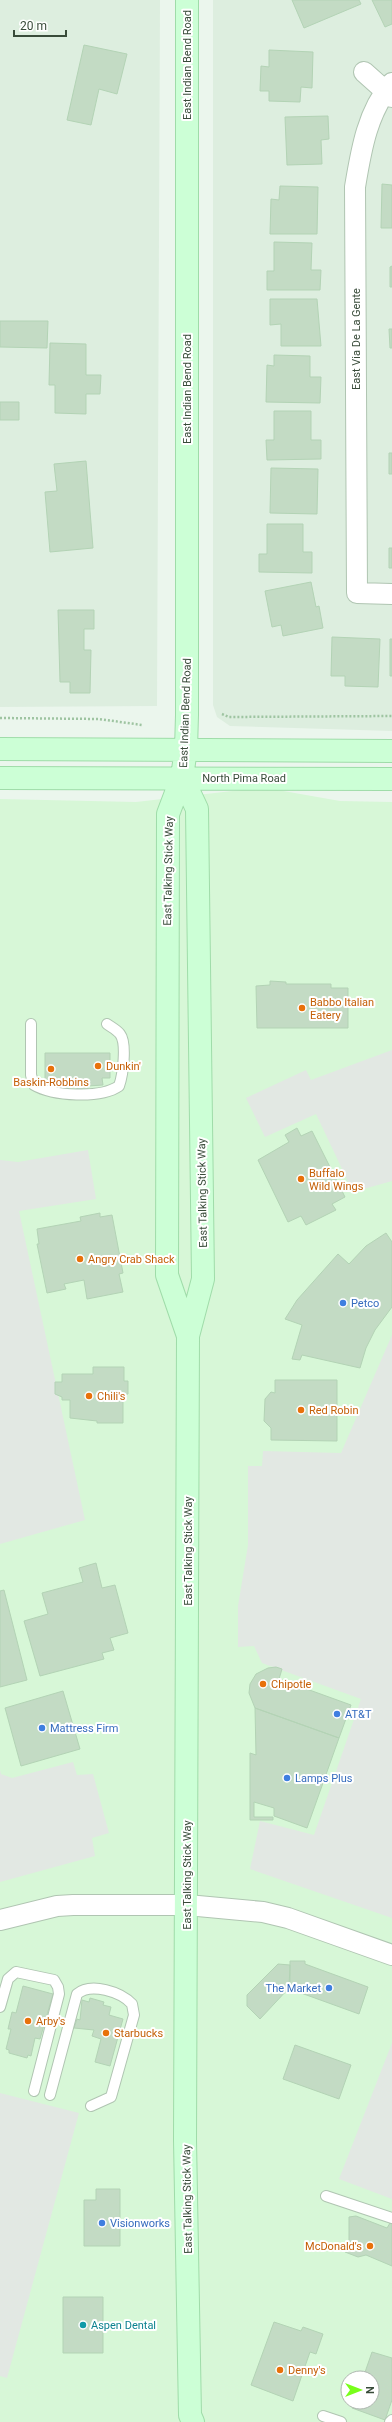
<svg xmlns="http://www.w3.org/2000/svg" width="392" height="2422" viewBox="0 0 392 2422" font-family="Roboto,sans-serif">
  <rect width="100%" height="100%" fill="#ebf6ed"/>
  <path fill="#ddeedf" d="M0 0H160L157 706 0 707Z
    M213 0H392V731L230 726 217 717 213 705Z"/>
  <path fill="#d7f7d7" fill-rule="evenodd" d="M272 789 340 801 392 802V2422H0V799L136 802 241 790ZM348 2378H372V2402H348Z"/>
  <path fill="#e2e8e3" d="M392 1050V1181L353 1192 316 1114 265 1137 246 1098 306 1070 311 1080Z
    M88 1150 96 1199 19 1211 85 1520 0 1544V1160L18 1162Z
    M392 1335V1918L250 1869 260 1821 314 1835 361 1699 262 1663 254 1646 238 1647V1606L248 1545V1466H262L263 1451 341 1453Z
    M73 1762 77 1775 93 1774 109 1833 92 1838 95 1856 0 1882V1770L1 1774 12 1778Z
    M392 2043V2199L339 2179Z
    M0 2093 79 2113 7 2378 0 2376Z"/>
  <path fill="#c3dbc4" stroke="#b3d3b5" d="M292 0H359L361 4 304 28Z
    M372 0H392V24L385 27Z
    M84 45 127 54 117 94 99 89 91 125 67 120Z
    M269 50 313 52 312 88 301 87 300 102 269 101V91H260L261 66 269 67Z
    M328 116 329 139 321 140 322 164 287 165 285 117Z
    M382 184 392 185V228H381Z
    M280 186 318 187 317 234H270L271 199 279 200Z
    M274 242 312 243 311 270H321L320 290H267V271H274Z
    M392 266V287H390V267Z
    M270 299H317L321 346H281V324L270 325Z
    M0 321H48L47 348 0 347Z
    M389 329H392V348H390Z
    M50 343 86 344V375H101L100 394H86V414L55 413V385H49Z
    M274 355 310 356V377H321L320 403 266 402 267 365 274 366Z
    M0 402H19V420H0Z
    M274 411H311V440H321V459L267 460 266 440H274Z
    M389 453H392V474H389Z
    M86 461 93 548 50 552 45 492 57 491 54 464Z
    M271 468 318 469 317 514 270 513Z
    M267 524H303V552H312V573L259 572V554H267Z
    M389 548H392V568H389Z
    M311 582 316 607 319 606 323 628 283 636 281 625 272 627 265 591Z
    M58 610H94V629H84V650H91L90 693H70V682H60Z
    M332 637 380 639 378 687 345 686V676H331Z
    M390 639H392V676H390Z
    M270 981 286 982V984H331V988H348V1028H257L256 986 270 985Z
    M45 1053H110V1078H102L103 1085 88 1086V1089L77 1090V1086H45Z
    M297 1128 301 1136 312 1131 345 1197 332 1204 336 1210 306 1225 301 1216 288 1222 258 1160 289 1142 285 1135Z
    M100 1213V1217L112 1215 123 1273 119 1274 123 1292 87 1299 84 1280 64 1284 66 1289 47 1293 37 1244H39L37 1229 81 1221 80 1217Z
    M386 1233 392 1242V1307L375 1330 366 1348 360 1368 302 1355 300 1360 292 1359 302 1325 285 1319 297 1300 338 1254 349 1264 366 1246Z
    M93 1367H124V1381H128V1394L123 1395V1423H97V1421L70 1418V1400H62V1397L55 1394V1382H62V1374H93Z
    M275 1380H337V1441L271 1440V1428L264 1421 265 1399 271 1392 275 1393Z
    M96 1563 102 1588 115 1585 128 1633 110 1638 114 1650 102 1653 104 1659 40 1676 24 1621 48 1614 42 1593 83 1582 79 1568Z
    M4 1590 27 1680 0 1687V1591Z
    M276 1667 282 1669 279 1679 351 1705 339 1738 255 1708 249 1693 250 1684 256 1674 268 1668Z
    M63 1691 80 1749 21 1766 5 1708Z
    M255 1708 339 1738 307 1828 274 1816V1808L254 1802V1817H273V1820H250V1753L256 1755Z
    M290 1961H305V1964L368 1987 359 2014 290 1989Z
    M278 1964 290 1965 289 1988 260 2019 247 2006V1995Z
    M23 1986 53 1994 40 2039 35 2038 31 2056 28 2055 27 2058 9 2053V2050L6 2049 11 2029H8L12 2012 16 2013Z
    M90 1998 104 2002 103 2005 111 2007 109 2015 123 2019 110 2066 95 2062 101 2039 92 2036 94 2030 74 2028 77 2019 80 2020 82 2000 89 2002Z
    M295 2045 351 2065 339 2099 283 2079Z
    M96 2189H120V2246H84V2200H96Z
    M356 2216 387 2228 390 2223H392V2266L366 2255 358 2257 345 2252 349 2241V2217Z
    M63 2297H103V2353H63Z
    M274 2322 301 2331 303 2327 323 2334 316 2354 310 2352 293 2401 251 2385Z
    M372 2352 392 2358V2400L385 2420 352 2408 355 2402H372V2378H363Z"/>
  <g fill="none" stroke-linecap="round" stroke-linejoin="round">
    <g stroke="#b0c5b2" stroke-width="12">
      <path id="lane" d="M31 1024V1075L34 1085C53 1096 100 1099 119 1086 123 1075 127 1043 120 1034 117 1030 111 1027 107 1024
        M0 2007 8 1979 16 1972 54 1980 58 1987 59 1994 34 2091
        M50 2095 77 1994C91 1982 121 1992 132 2004L134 2015 111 2097 91 2106
        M326 2196 392 2218
        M323 2416 341 2422
        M390 2422 392 2420"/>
    </g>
    <g stroke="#b0c5b2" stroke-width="22">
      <path id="street" d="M364 72 392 97
        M392 83C367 112 361 151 355 187L357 593 392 594
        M0 1920 57 1906 73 1905H187L263 1912 288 1918 392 1955"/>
    </g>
    <g stroke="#9fdca9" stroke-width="24">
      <path id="secondary" d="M187 0V715L186 749 182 777 168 814 167 1275 188 1336
        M0 749 392 751
        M182 777 197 809 203 1279 188 1336 185 2140 190 2415 193 2422
        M0 778 392 779"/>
    </g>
    <path stroke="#9ec4a1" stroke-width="2.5" stroke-dasharray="2 2" stroke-linecap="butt" d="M222 714 229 717 392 716
      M0 718 99 719 142 725"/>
    <use href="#lane" stroke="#fff" stroke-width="10"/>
    <use href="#street" stroke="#fff" stroke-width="20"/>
    <use href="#secondary" stroke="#ccffd6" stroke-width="22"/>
  </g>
  <g fill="#e8710a" stroke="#fff" stroke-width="1.5">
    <circle cx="302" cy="1008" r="4"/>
    <circle cx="98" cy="1066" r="4"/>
    <circle cx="51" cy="1069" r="4"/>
    <circle cx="301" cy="1179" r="4"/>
    <circle cx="80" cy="1259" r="4"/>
    <circle cx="89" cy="1396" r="4"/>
    <circle cx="301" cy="1410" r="4"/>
    <circle cx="263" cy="1684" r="4"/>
    <circle cx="28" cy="2021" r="4"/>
    <circle cx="106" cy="2033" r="4"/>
    <circle cx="370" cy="2246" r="4"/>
    <circle cx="280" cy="2370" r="4"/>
  </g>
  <g fill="#3f7fe0" stroke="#fff" stroke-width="1.5">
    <circle cx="343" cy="1303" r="4"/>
    <circle cx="337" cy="1714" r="4"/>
    <circle cx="42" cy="1728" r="4"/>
    <circle cx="287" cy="1778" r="4"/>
    <circle cx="329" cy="1988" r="4"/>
    <circle cx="102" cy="2223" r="4"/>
  </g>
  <circle fill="#0f9aa8" stroke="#fff" stroke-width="1.5" cx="83" cy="2325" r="4"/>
  <g text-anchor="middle" stroke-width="4" stroke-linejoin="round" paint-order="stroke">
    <g font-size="11" fill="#384b39" stroke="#fff">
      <text transform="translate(187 65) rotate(-90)" y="4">East Indian Bend Road</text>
      <text transform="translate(356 339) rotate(-90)" y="4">East Via De La Gente</text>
      <text transform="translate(187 389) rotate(-90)" y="4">East Indian Bend Road</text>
      <text transform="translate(185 713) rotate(-88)" y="4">East Indian Bend Road</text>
      <text x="244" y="782">North Pima Road</text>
      <text transform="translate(168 871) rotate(-89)" y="4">East Talking Stick Way</text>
      <text transform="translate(202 1193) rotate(-91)" y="4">East Talking Stick Way</text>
      <text transform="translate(188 1551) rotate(-90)" y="4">East Talking Stick Way</text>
      <text transform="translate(187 1875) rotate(-90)" y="4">East Talking Stick Way</text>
      <text transform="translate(187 2199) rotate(-91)" y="4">East Talking Stick Way</text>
    </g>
    <g font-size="11" fill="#c56008" stroke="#fff" text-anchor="start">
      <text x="310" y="1006">Babbo Italian<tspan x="310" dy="13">Eatery</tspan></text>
      <text x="106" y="1070">Dunkin'</text>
      <text x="51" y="1086" text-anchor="middle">Baskin-Robbins</text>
      <text x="309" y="1177">Buffalo<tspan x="309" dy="13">Wild Wings</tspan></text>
      <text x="88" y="1263">Angry Crab Shack</text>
      <text x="97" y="1400">Chili's</text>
      <text x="309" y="1414">Red Robin</text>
      <text x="271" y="1688">Chipotle</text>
      <text x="36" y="2025">Arby's</text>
      <text x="114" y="2037">Starbucks</text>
      <text x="362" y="2250" text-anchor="end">McDonald's</text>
      <text x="288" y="2374">Denny's</text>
    </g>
    <g font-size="11" fill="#366cbe" stroke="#fff" text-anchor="start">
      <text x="351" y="1307">Petco</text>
      <text x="345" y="1718">AT&amp;T</text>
      <text x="50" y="1732">Mattress Firm</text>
      <text x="295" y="1782">Lamps Plus</text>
      <text x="321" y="1992" text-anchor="end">The Market</text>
      <text x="110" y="2227">Visionworks</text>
    </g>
    <g font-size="11" fill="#0d838f" stroke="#fff" text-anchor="start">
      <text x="91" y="2329">Aspen Dental</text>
    </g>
  </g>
  <g transform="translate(360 2390) rotate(90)"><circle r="19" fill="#ffffff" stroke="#afb7b0"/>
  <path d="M0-3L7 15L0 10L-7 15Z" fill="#79fe1a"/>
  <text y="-6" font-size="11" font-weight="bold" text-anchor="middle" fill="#384b39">N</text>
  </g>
  <path d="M14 30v6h52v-6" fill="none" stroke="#384b39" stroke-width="2"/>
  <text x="20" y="30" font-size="12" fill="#384b39" stroke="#ffffff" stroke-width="3" paint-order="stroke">20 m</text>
</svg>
